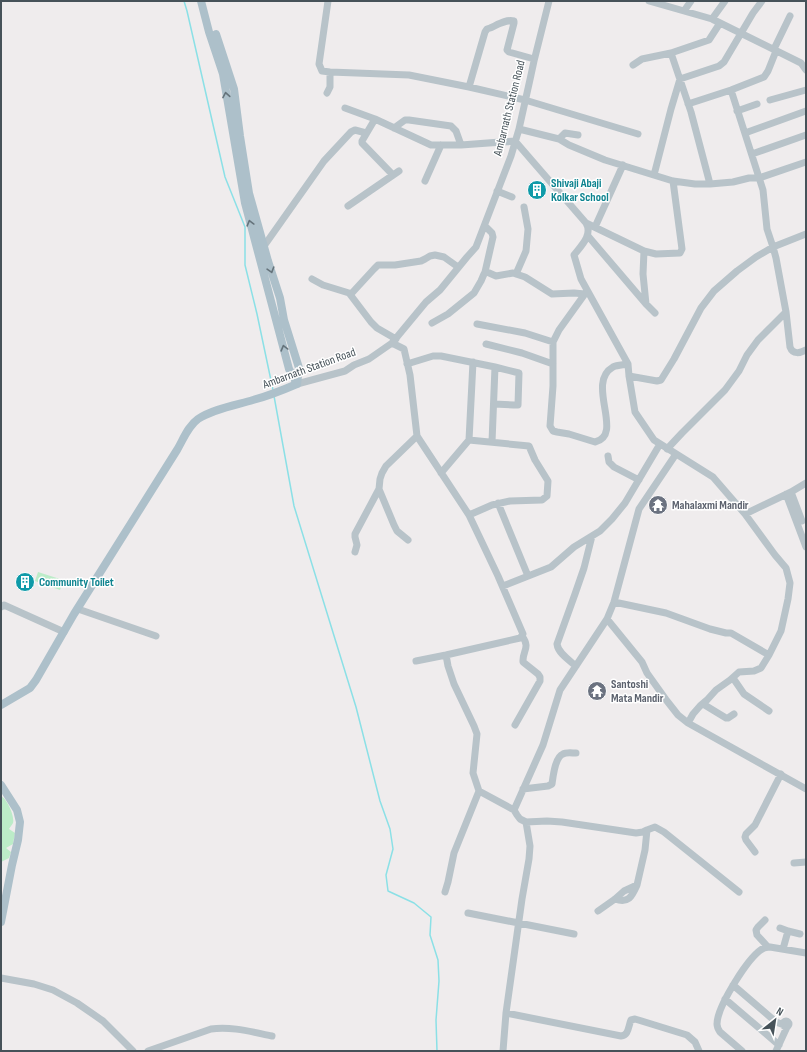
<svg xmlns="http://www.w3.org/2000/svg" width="807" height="1052" viewBox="0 0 807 1052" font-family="'Sofia Sans Condensed',sans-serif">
  <rect width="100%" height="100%" fill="#efeced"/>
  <path fill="#bcecc8" d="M38 572 63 580 60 590 35 581Z
    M1 796C7 799 15 816 13 823 12 825 10 827 9 829L15 833 13 844 6 848 11 852 9 858 1 862Z"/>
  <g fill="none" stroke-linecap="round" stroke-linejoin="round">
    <path stroke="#8be0e6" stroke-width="1.5" d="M184 1 187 11 225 177 245 227V265L257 314 273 390
      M274 396 294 506 356 707 380 801 390 829 393 849 386 875 388 891 414 903 431 917 430 935 438 960 439 981 436 1020 437 1051"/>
    <path stroke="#b8c3c9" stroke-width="7" d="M328 1 319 64 322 71 330 72 409 75 469 87 525 100 638 134
      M649 1 712 19 801 63 806 70
      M684 11 691 1
      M712 19 725 1
      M774 49 790 16
      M671 53 691 112 710 184
      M633 65 642 59 671 53 709 40 720 23
      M469 87 485 32 487 29 490 28C497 25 506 19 514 21V23L507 50 509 52 534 59
      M327 93 330 87V72
      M770 100 806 90
      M688 104 731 90 764 77 768 71 776 51
      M345 108 375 119 431 145H461L515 141 586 223C593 235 581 246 574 255L581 279 628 364 629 376 635 412 654 440 713 477 745 514 791 492 806 483
      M737 111 757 104
      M375 119 362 141V143L393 175
      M394 128 405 120H409L451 126 456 131 461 145
      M519 129 559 139 569 145 605 160 673 181 695 184H710L733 182 749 178H759L806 162
      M745 133 806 111
      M559 139 565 133 578 135
      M752 154 806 135
      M654 175 671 109 680 79 719 66 724 62 753 13 762 1
      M425 181 441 145
      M497 191 512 197
      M348 206 399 171
      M586 223 644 251 656 254 680 253 682 249 673 181
      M485 226 492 233 493 237 485 272
      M595 227 623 165
      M588 236 646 304 655 313
      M264 246 324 161 351 132 355 130 366 133
      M644 251 643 274 646 304
      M516 274 526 251 528 229 524 207
      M312 279 323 285 349 293 371 322 377 328 396 339
      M351 294 374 269 378 265H395L421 261 425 259 430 256 435 255 444 257 458 267
      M786 312 790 347C793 355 800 353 806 350
      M432 323 448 314 474 293 481 281 484 274 485 272H487L496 276 513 273 525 277 552 294 574 293 585 294
      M477 324 525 333 553 342V386L550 426 553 431 557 432 569 434 595 442C625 435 585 383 613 367 617 365 623 365 628 364
      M553 342 559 330 587 291
      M392 343 404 349 410 375 417 436 469 515 498 576 523 634 520 638 446 655 416 661
      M486 344 522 353 553 364
      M407 364 433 356H441L495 367 519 373 518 405H514L494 404
      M629 376 657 381 661 380 674 359 701 308 714 291 737 271 756 257 773 247 806 234
      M297 384 345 371 354 365 369 359 392 343 426 302 440 290 467 257 476 247 511 156 519 129 531 75 534 61 549 1
      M469 440 473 362
      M492 442 495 367
      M667 449 682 433 725 390 739 371 747 355 758 340 786 312 776 258 773 247 767 229 763 190 731 90
      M608 456 609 462 614 467 639 480
      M441 473 469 440 529 446 535 460 548 481 547 496 542 500 510 501 492 505 469 515
      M379 489 394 525 397 531 408 540
      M791 492 802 521
      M786 494 806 547
      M498 503 528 576
      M355 552 357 545 355 537V534L379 489 380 479 382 473 386 466 417 436
      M503 586 551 567 574 547 600 531 612 519 625 503 660 444
      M614 602 666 613 710 629 726 633H731L769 655
      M1 607 4 605 64 632
      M78 609 156 636
      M607 619 642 662 647 673 667 701 678 715 688 723 806 789
      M446 655 448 666 454 684 474 726 477 734 473 773 479 791 514 810
      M576 666C569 660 558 653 557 644L575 594 584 568 592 536
      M733 678 744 694 769 711
      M703 704 726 718H728L734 714
      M688 723 693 714 700 706 707 700 716 690 730 680 739 672 754 671 761 668 769 655 781 631 788 599 790 583 786 568 775 555 745 514
      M515 725 540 681V677L538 674 523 662C522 651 531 648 522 636
      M523 789 548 786 552 784C553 777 555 757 563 754 566 752 572 753 576 753
      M647 830 655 827 664 832 739 892
      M755 852 746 840 745 837 746 834 755 825 781 774
      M794 863 806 862
      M445 892 448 882 454 853 479 791
      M615 899C629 904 632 896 637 885
      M598 911 615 899 624 891 637 885 645 850 647 830 643 832 636 833 562 822 547 821 526 822 520 819 517 815 514 810 543 745 560 690 607 619 614 602 639 509 676 454
      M468 913 574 934
      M765 920 758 927 756 930 757 935 768 947
      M780 928 788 931 783 949
      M788 931 800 934
      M1 978 34 984 53 990 77 1003 103 1021 133 1051
      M733 985 776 1022 784 1025
      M725 999 779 1045
      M506 1013 621 1036C629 1035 628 1027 631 1020L635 1019 687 1035 695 1042 699 1051
      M783 1024a3 3 0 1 1 6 0a3 3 0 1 1-6 0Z
      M148 1051 211 1029C231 1026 252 1032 272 1036
      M503 1051 506 1013 522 899 529 859 530 846 526 822
      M742 1051 720 1032C718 1029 717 1027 717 1024 717 1007 749 955 764 948 764 948 769 947 770 947L806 953
      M776 1051 787 1027"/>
    <path stroke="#adc0ca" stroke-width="8" d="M201 1 209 32 223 74 245 203 289 369 297 384
      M216 34 234 89 240 136 249 193 268 261 280 298 284 320 299 368 297 384
      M1 705 30 688 36 680 74 614 177 450C183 440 188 426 198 419 213 409 236 405 253 400 268 396 283 390 297 384
      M1 785 17 810 20 822 18 840 12 865 1 922"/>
  </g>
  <defs><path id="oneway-chevron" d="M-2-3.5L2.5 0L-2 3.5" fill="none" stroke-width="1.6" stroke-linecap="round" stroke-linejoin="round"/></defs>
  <g stroke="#65737b">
    <use href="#oneway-chevron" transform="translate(226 95) rotate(-100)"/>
    <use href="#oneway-chevron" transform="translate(250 223) rotate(-105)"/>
    <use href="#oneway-chevron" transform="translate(271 270) rotate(73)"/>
    <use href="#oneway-chevron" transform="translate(284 348) rotate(-105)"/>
  </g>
  <defs>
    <g id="building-disc" transform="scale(1)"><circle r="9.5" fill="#0f9aa8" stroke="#fff"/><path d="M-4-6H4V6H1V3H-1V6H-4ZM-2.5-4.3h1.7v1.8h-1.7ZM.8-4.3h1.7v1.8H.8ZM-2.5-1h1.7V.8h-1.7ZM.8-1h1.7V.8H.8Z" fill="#fff"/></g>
    <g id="temple-disc" transform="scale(1)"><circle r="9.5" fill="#6b7280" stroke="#fff"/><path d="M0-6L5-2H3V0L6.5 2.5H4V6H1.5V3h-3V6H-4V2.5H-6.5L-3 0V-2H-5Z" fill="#fff"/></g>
  </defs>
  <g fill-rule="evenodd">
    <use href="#building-disc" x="537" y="190"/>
    <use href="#temple-disc" x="658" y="505"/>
    <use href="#building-disc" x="25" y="582"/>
    <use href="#temple-disc" x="597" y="691"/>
  </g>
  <g text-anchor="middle" stroke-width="3" stroke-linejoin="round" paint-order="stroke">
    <g font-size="12" fill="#465259" stroke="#fff">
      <text transform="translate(509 108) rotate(-76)" y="4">Ambarnath Station Road</text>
      <text transform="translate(309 368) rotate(-20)" y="4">Ambarnath Station Road</text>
    </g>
    <g font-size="12" font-weight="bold" fill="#0d838f" stroke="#fff" text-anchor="start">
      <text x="551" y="187">Shivaji Abaji<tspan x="551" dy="14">Kolkar School</tspan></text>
      <text x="39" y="586">Community Toilet</text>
    </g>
    <g font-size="12" font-weight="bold" fill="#5b616d" stroke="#fff" text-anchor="start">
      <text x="672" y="509">Mahalaxmi Mandir</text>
      <text x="611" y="688">Santoshi<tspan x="611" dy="14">Mata Mandir</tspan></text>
    </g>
  </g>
  <rect width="807" height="1052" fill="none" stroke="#465259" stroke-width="4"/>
  <g transform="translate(775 1020) rotate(30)" stroke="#ffffff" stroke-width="3" paint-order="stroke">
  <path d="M0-3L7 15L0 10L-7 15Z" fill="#465259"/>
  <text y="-6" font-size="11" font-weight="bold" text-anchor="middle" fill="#465259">N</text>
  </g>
</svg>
